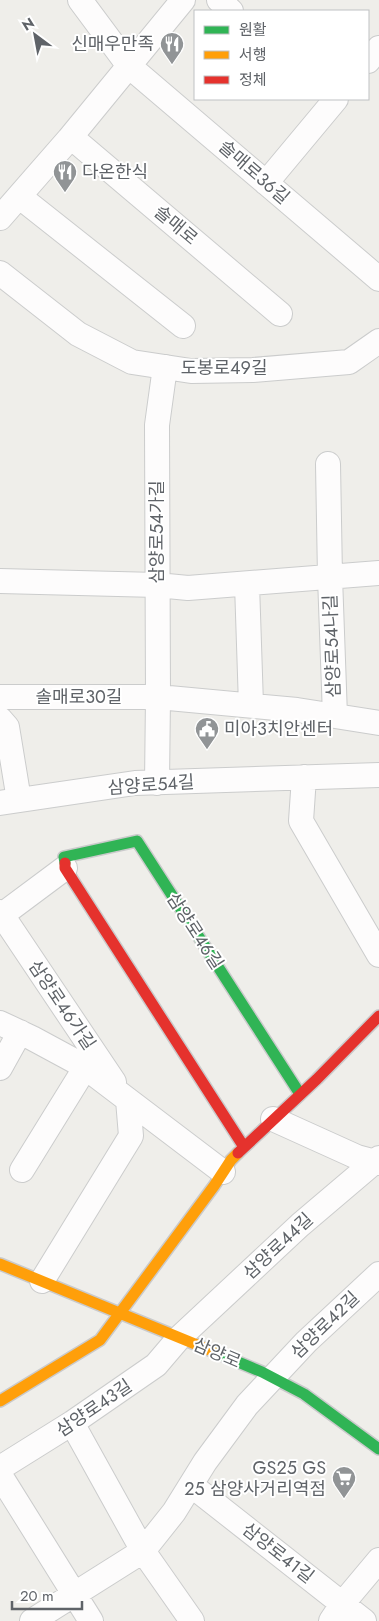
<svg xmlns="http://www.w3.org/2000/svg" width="379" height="1621" viewBox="0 0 379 1621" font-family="Jost,'Noto Sans KR',sans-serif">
  <rect width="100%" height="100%" fill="#efeeea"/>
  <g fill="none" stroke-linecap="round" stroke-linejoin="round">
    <g stroke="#cbcccc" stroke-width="26">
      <path id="street" d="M80 0 129 66 379 279
        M219 0 231 11
        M368 61 379 48
        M71 137 280 314
        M266 183 336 99
        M20 197 183 326
        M0 218 69 139 183 0
        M0 273 78 334 132 362 191 371 253 370 349 362 379 341
        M328 464 330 577 335 716
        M0 581 157 585 188 588 379 573
        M247 584 251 705
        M0 697H158L297 710 379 723
        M0 719 7 727 19 800
        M304 777 301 821 379 955
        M157 783 158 697 157 425 165 367
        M0 803 135 783 379 775
        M0 912 114 1082
        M2 915 65 868
        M0 1023 32 1038 82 1065 223 1172
        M0 1068 20 1032
        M273 1119 357 1157 379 1163
        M22 1170 85 1068
        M42 1281 131 1136 128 1100
        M72 1423 143 1551 192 1621
        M0 1468 72 1423 156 1365 179 1338 300 1225 379 1158
        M0 1475 91 1621
        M191 1485 364 1621
        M32 1621 143 1551 174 1512 205 1462 247 1405 306 1342 379 1274
        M331 1621 343 1603 379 1560"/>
    </g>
    <g stroke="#cacacb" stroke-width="14">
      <path id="fast" d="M65 863 64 857 137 841 300 1094
        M212 1351 262 1372 304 1394 379 1449"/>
    </g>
    <g stroke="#cacacb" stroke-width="14">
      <path id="slow" d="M0 1264 212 1351
        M0 1401 100 1340 214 1186 231 1160 238 1153"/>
    </g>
    <g stroke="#cacacb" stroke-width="14">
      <path id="jam" d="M65 863V868L244 1147
        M238 1153 317 1079 379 1016"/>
    </g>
    <use href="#street" stroke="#fdfcfc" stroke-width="24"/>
    <use href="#fast" stroke="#30b455" stroke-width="11"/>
    <use href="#slow" stroke="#ff9f0a" stroke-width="11"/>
    <use href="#jam" stroke="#e5322d" stroke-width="11"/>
  </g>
  <defs>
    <g id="restaurant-pin" transform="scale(1.25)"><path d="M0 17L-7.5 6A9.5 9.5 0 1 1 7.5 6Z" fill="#919496" stroke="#fff"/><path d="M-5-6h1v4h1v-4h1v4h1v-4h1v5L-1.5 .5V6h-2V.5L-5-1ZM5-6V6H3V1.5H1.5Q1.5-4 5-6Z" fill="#fff"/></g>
    <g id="civic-pin" transform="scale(1.25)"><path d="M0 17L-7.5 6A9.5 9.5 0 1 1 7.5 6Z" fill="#919496" stroke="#fff"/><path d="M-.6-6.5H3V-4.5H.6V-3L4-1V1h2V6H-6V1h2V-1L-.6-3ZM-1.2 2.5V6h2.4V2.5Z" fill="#fff"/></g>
    <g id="supermarket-pin" transform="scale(1.25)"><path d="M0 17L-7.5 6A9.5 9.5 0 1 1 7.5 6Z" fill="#919496" stroke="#fff"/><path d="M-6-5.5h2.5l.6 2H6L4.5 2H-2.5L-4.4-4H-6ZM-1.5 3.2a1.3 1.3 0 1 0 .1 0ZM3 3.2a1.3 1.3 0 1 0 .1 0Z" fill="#fff"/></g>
  </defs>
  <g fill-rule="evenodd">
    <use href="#restaurant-pin" x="172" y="44"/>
    <use href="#restaurant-pin" x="65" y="172"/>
    <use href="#civic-pin" x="207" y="729"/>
    <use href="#supermarket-pin" x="344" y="1478"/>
  </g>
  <g text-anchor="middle" stroke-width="4" stroke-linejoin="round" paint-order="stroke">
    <g font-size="18" fill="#5f6368" stroke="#fff" text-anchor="end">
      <text x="154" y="50">신매우만족</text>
      <text x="82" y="178" text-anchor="start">다온한식</text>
      <text x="224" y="735" text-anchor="start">미아3치안센터</text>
      <text x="326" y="1474">GS25 GS<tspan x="326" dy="21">25 삼양사거리역점</tspan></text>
    </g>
    <g font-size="18" fill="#5f6368" stroke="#fff">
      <text transform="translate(254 172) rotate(41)" y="6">솔매로36길</text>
      <text transform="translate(176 225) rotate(40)" y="6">솔매로</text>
      <text x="224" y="374">도봉로49길</text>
      <text transform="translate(157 532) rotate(-90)" y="6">삼양로54가길</text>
      <text transform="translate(332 646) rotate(-92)" y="6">삼양로54나길</text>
      <text x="79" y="703">솔매로30길</text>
      <text transform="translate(151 785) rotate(-4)" y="6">삼양로54길</text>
      <text transform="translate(195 931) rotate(57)" y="6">삼양로46길</text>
      <text transform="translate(62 1005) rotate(56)" y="6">삼양로46가길</text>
      <text transform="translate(278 1246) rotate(-43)" y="6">삼양로44길</text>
      <text transform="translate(325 1325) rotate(-44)" y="6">삼양로42길</text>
      <text transform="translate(217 1353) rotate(23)" y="6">삼양로</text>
      <text transform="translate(94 1408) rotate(-34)" y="6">삼양로43길</text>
      <text transform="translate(278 1553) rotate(38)" y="6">삼양로41길</text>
    </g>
  </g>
  <rect x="194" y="10" width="175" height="90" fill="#ffffff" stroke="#bfc1c3"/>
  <rect x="204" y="26" width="25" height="8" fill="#30b455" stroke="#bfc1c3"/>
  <text x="239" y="35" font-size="15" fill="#5f6368">원활</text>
  <rect x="204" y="51" width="25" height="8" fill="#ff9f0a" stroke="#bfc1c3"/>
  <text x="239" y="60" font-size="15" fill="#5f6368">서행</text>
  <rect x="204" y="76" width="25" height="8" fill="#e5322d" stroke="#bfc1c3"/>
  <text x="239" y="85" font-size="15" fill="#5f6368">정체</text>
  <g transform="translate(35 35) rotate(328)" stroke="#ffffff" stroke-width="4" paint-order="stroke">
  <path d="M0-4L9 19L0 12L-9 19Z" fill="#5f6368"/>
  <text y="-8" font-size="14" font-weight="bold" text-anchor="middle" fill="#5f6368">N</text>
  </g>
  <path d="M12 1601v8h70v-8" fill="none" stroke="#5f6368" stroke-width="2.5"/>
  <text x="20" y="1601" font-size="15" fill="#5f6368" stroke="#ffffff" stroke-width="4" paint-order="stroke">20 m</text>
</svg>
